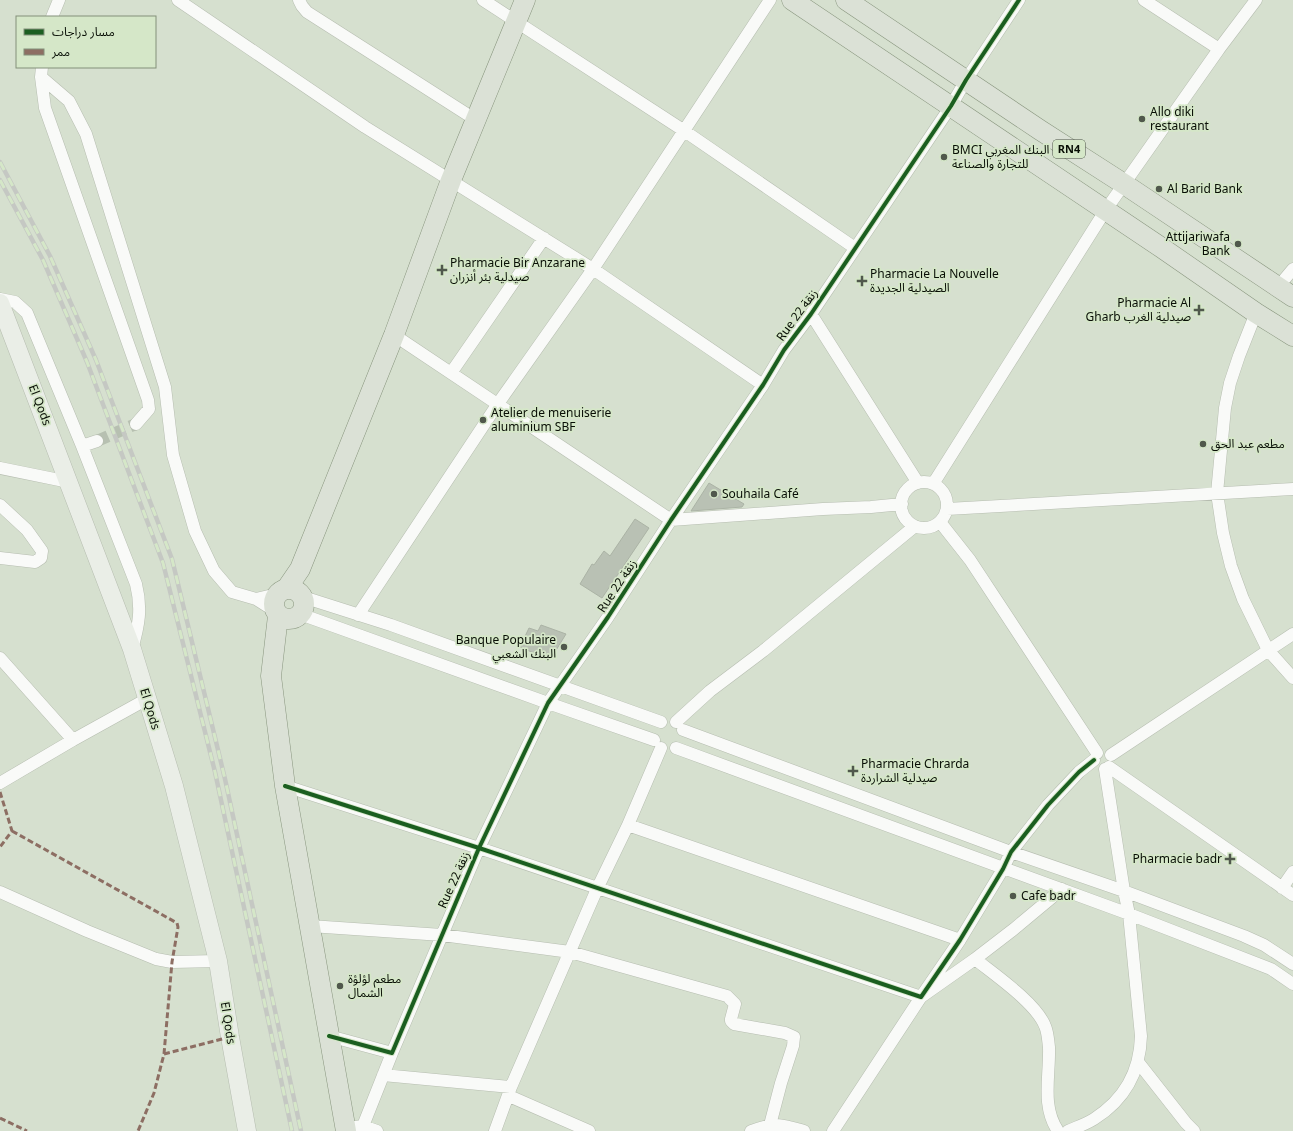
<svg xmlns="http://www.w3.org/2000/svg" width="1293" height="1131" viewBox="0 0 1293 1131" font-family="'Noto Sans','Noto Sans Arabic',sans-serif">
  <rect width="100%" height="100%" fill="#d6e0cf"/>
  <path fill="#b9c1b4" stroke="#abb3a5" d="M709 483 744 504 742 507 691 511Z
    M635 519 649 528 602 598 580 584 592 564 594 565 604 551 610 556Z
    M541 625 566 634 550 660 520 647 529 628 538 631Z"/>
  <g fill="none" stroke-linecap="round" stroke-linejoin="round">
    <path stroke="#b7c0b1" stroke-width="12" stroke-dasharray="12 6" stroke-linecap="butt" d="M97 441 136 424"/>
    <g stroke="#b6bdb0" stroke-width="13">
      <path id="street" d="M178 0 365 127 593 269 763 385
        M299 0 302 6 307 12 476 120
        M483 0 683 130 855 248
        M1144 0 1219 49
        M52 17 59 0
        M42 67 41 77 45 108 148 400 149 409 136 424
        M41 77 69 101 86 134 165 387 173 455 195 531 214 571 232 592 256 599
        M1278 287 1293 269
        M0 299 15 302 27 313 82 446 136 584C142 608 139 625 132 649
        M1256 313 1239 356 1230 383 1225 408 1217 493 1223 533 1231 566 1243 599 1268 650 1293 678
        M811 314 918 483
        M394 335 671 520 823 509 871 507 902 504
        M451 373 544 238
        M82 446 97 441
        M0 468 69 482
        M901 505a23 23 0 1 1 46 0a23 23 0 1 1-46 0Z
        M933 484 1105 211 1219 49 1256 0
        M0 505 27 530 42 551 41 558 35 562 0 558
        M947 509 1293 489
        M940 522 970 560 1097 753
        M303 597 391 625 661 722
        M275 611 256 599 277 594
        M300 614 548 703 654 740
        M358 615 497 405 593 269 770 0
        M0 658 73 740
        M676 722 710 691 763 651 915 526
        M683 730 1011 852 1124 891 1244 936 1264 945 1293 964
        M676 748 1129 914 1271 969 1293 984
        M1111 755 1293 634
        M1109 767 1293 895
        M0 783 73 740 147 699
        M285 786 479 848 921 997 960 940 1003 869 1011 852 1048 805 1079 772 1094 760
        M628 825 960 940
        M1282 888 1293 872
        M0 892 87 931 156 959 172 962 218 961
        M310 926 442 935 570 952 727 996 735 1004 731 1019V1021L734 1024 785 1033 794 1037 793 1046 781 1083 770 1125
        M975 959C995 975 1036 1003 1045 1026 1048 1033 1048 1040 1049 1047 1050 1076 1041 1106 1058 1131
        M329 1036 392 1053 479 848 548 703 608 617 671 520 763 385 784 350 811 314 951 106 966 80 1019 0
        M1138 1062 1186 1123 1194 1131
        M383 1075 511 1087
        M509 1096 589 1131
        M363 1126 392 1053
        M355 1127 363 1126 377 1131
        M495 1131 511 1087 597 889 628 825 661 748
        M751 1131C775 1122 780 1124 804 1131
        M833 1131 921 997 975 959 1014 929 1062 889
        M1068 1131C1077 1127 1086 1124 1094 1119 1124 1100 1140 1072 1141 1036L1129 914 1124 891 1105 769"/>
    </g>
    <g stroke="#b6bdb0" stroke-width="19">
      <path id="secondary" d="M0 303 132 649 174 786 218 961 230 1037 247 1131"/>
    </g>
    <g stroke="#88957e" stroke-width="21">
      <path id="primary" d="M792 0 1162 248 1256 313 1293 336
        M846 0 1040 130 1124 184 1293 297
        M287 588 300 569 394 335 451 180 525 0
        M274 604a15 15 0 1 1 30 0a15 15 0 1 1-30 0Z
        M278 616 271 676 285 786 346 1131"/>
    </g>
    <use href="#street" stroke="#f9faf8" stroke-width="12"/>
    <use href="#secondary" stroke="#eaeee7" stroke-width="18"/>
    <use href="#primary" stroke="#dbe1d6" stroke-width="20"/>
    <g stroke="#c5c8c3" stroke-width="4.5">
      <path id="rail" d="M0 162 50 256 96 360 172 559 225 779 301 1131
        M0 180 43 260 87 362 163 563 215 772 292 1131"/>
    </g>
    <use href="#rail" stroke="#d5e7c8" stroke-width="3" stroke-dasharray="9" stroke-linecap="butt"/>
    <path stroke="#8d6e63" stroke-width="3" stroke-dasharray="6 3" stroke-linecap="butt" d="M0 792 12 831 0 847
      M12 831 177 923 178 927 172 962 164 1054 154 1093 138 1131
      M164 1054 230 1037
      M0 1118 27 1131"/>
    <g stroke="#d5e7c8" stroke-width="6">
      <path id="cycleway" d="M285 786 479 848 921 997 960 940 1003 869 1011 852 1048 805 1079 772 1094 760
        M329 1036 392 1053 479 848 548 703 608 617 671 520 763 385 784 350 811 314 951 106 966 80 1019 0"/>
    </g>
    <use href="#cycleway" stroke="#1b5e20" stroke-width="4"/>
  </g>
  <g fill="#50584c" stroke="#d5e7c8" stroke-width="1.5">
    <circle cx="1142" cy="119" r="4"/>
    <circle cx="944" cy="157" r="4"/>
    <circle cx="1159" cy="189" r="4"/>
    <circle cx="1238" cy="244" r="4"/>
    <path d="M440 264h4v4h4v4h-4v4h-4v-4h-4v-4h4z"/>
    <path d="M860 275h4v4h4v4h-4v4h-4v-4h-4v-4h4z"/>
    <path d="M1197 304h4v4h4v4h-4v4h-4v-4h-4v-4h4z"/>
    <circle cx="483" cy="420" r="4"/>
    <circle cx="1203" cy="444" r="4"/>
    <circle cx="714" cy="494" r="4"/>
    <circle cx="564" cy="647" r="4"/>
    <path d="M851 765h4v4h4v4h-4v4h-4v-4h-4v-4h4z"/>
    <path d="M1228 853h4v4h4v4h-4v4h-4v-4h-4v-4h4z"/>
    <circle cx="1013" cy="896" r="4"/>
    <circle cx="340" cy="986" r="4"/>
  </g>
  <g text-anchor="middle" stroke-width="3.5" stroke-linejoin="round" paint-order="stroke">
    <rect fill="#d5e7c8" stroke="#464f40" stroke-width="1" x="1053" y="140" width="32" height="18" rx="3"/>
    <g font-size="11" font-weight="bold" fill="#080e05">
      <text x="1069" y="153">RN4</text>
    </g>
    <g font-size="12" fill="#080e05" stroke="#d5e7c8" text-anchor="start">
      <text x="1150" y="116">Allo diki<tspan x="1150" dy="14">restaurant</tspan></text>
      <text x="952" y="154">BMCI البنك المغربي<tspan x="952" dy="14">للتجارة والصناعة</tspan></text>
      <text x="1167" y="193">Al Barid Bank</text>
      <text x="1230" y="241" text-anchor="end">Attijariwafa<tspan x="1230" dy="14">Bank</tspan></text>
      <text x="450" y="267">Pharmacie Bir Anzarane<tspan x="450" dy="14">صيدلية بئر أنزران</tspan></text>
      <text x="870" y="278">Pharmacie La Nouvelle<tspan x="870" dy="14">الصيدلية الجديدة</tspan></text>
      <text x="1191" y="307" text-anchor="end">Pharmacie Al<tspan x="1191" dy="14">Gharb صيدلية الغرب</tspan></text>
      <text x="491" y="417">Atelier de menuiserie<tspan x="491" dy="14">aluminium SBF</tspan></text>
      <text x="1211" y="448">مطعم عبد الحق</text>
      <text x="722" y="498">Souhaila Café</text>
      <text x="556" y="644" text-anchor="end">Banque Populaire<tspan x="556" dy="14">البنك الشعبي</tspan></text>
      <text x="861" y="768">Pharmacie Chrarda<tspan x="861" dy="14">صيدلية الشراردة</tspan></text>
      <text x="1222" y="863" text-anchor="end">Pharmacie badr</text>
      <text x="1021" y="900">Cafe badr</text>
      <text x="348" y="983">مطعم لؤلؤة<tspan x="348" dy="14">الشمال</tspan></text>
    </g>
    <g font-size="12" fill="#080e05" stroke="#d5e7c8">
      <text transform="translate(797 315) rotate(-54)" y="4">Rue 22 زنقة</text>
      <text transform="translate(40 405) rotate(69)" y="4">El Qods</text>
      <text transform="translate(617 586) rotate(-57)" y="4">Rue 22 زنقة</text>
      <text transform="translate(150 709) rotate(73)" y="4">El Qods</text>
      <text transform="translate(454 880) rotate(-66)" y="4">Rue 22 زنقة</text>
      <text transform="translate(228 1023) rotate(81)" y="4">El Qods</text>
    </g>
  </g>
  <rect x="16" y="16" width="140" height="52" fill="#d5e7c8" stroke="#83907a"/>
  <rect x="24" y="29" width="20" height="6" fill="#1b5e20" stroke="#83907a"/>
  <text x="52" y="36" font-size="12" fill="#080e05">مسار دراجات</text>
  <rect x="24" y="49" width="20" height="6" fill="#8d6e63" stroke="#83907a"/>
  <text x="52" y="56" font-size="12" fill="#080e05">ممر</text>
</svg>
